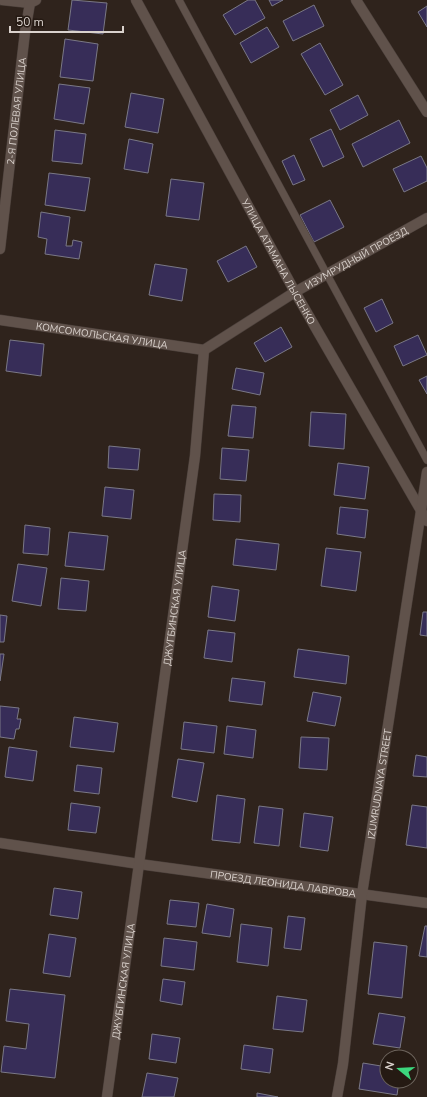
<svg xmlns="http://www.w3.org/2000/svg" width="427" height="1097" viewBox="0 0 427 1097" font-family="'Nunito Sans',sans-serif">
  <rect width="100%" height="100%" fill="#2f231c"/>
  <path fill="#372d58" stroke="#7a7886" d="M72 0 107 3 103 34 68 30Z
    M248 0H255L265 18 235 35 223 15Z
    M269 0H283L272 6Z
    M314 5 324 26 293 41 283 21Z
    M427 6V27L418 12Z
    M267 27 279 47 251 63 240 43Z
    M65 39 98 44 93 81 60 77Z
    M320 43 343 85 325 95 301 54Z
    M59 84 90 88 84 124 54 119Z
    M131 93 164 99 158 133 125 127Z
    M358 95 368 115 340 130 330 110Z
    M399 120 410 143 363 167 352 144Z
    M331 129 344 157 323 167 310 139Z
    M55 130 86 134 82 164 52 161Z
    M129 139 153 144 148 173 124 169Z
    M294 155 305 180 293 185 282 161Z
    M421 156 427 168V181L404 192 393 169Z
    M49 173 90 178 85 211 45 205Z
    M171 179 204 183 199 220 166 216Z
    M330 200 344 227 314 242 300 215Z
    M41 212 70 217 66 246H72L73 240 82 242 79 259 45 254 47 239 38 237Z
    M246 246 257 267 228 282 217 261Z
    M155 264 187 269 182 301 149 295Z
    M382 299 393 323 376 332 364 308Z
    M281 327 292 347 265 362 254 343Z
    M418 335 427 355 403 366 394 346Z
    M10 340 44 344 41 376 6 371Z
    M236 368 264 373 260 395 232 389Z
    M427 376V394L419 380Z
    M232 405 256 407 253 438 228 436Z
    M311 412 346 414 344 449 309 446Z
    M109 446 140 449 138 470 108 468Z
    M222 448 249 450 246 481 220 479Z
    M338 463 369 467 365 499 334 495Z
    M105 487 134 490 131 519 102 516Z
    M214 494 241 495 240 522 213 520Z
    M340 507 368 510 365 538 337 534Z
    M25 525 50 528 48 555 23 553Z
    M69 532 108 536 104 570 65 566Z
    M236 539 279 544 276 570 233 565Z
    M326 548 361 552 356 591 321 586Z
    M18 564 47 568 41 606 12 601Z
    M61 578 89 581 86 611 58 609Z
    M212 586 239 590 235 621 208 617Z
    M423 612H427V636L420 635Z
    M0 615 7 616 4 642H0Z
    M208 630 235 633 232 662 204 658Z
    M298 649 349 656 346 684 294 677Z
    M0 654H4L0 681Z
    M232 678 265 682 262 705 229 701Z
    M313 692 341 697 335 726 307 721Z
    M0 706 19 708 17 719H21L19 729H16L14 739 0 737Z
    M74 717 118 723 114 752 70 747Z
    M184 722 217 726 214 753 181 749Z
    M227 726 256 730 253 758 224 754Z
    M301 737 329 738 327 770 299 768Z
    M9 747 37 751 33 781 5 777Z
    M416 755 427 757V777L413 776Z
    M178 759 204 763 197 802 172 797Z
    M77 765 102 768 99 794 74 791Z
    M217 795 245 799 240 843 212 840Z
    M71 803 100 807 96 833 68 830Z
    M412 805 427 807V848L406 845Z
    M259 806 283 809 279 846 254 843Z
    M304 813 333 817 328 851 300 847Z
    M54 888 82 892 78 919 50 915Z
    M170 900 199 903 196 927 167 924Z
    M207 904 234 909 230 937 202 933Z
    M288 916 305 918 301 950 284 948Z
    M241 924 272 928 268 966 237 962Z
    M425 926H427V957L419 956Z
    M49 934 76 938 70 977 43 973Z
    M164 938 197 942 194 970 161 966Z
    M374 942 407 946 402 998 368 994Z
    M163 979 185 982 182 1005 160 1001Z
    M10 989 65 995 55 1078 1 1072 4 1046 26 1049 29 1024 6 1021Z
    M277 996 307 1000 303 1032 273 1029Z
    M379 1013 405 1017 400 1048 373 1044Z
    M152 1034 180 1038 176 1063 149 1059Z
    M244 1045 273 1049 270 1073 241 1069Z
    M363 1063 387 1067V1081H399L397 1095 359 1089Z
    M147 1073 178 1078 174 1097H142Z
    M257 1093 278 1097H257Z"/>
  <g fill="none" stroke-linecap="round" stroke-linejoin="round">
    <g stroke="#4a3f3a" stroke-width="8">
      <path id="service" d="M179 0 427 460"/>
    </g>
    <g stroke="#4a3f3a" stroke-width="11">
      <g id="minor">
        <path d="M2 0 30 3"/>
        <path id="s1" d="M136 0 295 292 427 521"/>
        <path d="M356 0 427 112"/>
        <path id="s2" d="M0 249 25 32 30 3 36 0"/>
        <path id="s3" d="M0 320 204 350"/>
        <path id="s4" d="M204 350 295 292 427 218"/>
        <path id="s5" d="M0 843 139 864 427 903"/>
        <path id="s6" d="M107 1097 195 456 204 350"/>
        <path id="s7" d="M337 1097 343 1064 362 894 427 472"/>
      </g>
    </g>
    <use href="#service" stroke="#60524b" stroke-width="7"/>
    <use href="#minor" stroke="#60524b" stroke-width="10"/>
  </g>
  <g text-anchor="middle" stroke-width="3" stroke-linejoin="round" paint-order="stroke">
    <g font-size="10" fill="#dad2cd" stroke="#251a13">
      <text dy="4" stroke="none"><textPath href="#s2" startOffset="139">2-Я ПОЛЕВАЯ УЛИЦА</textPath></text>
      <text dy="4" stroke="none"><textPath href="#s4" startOffset="178">ИЗУМРУДНЫЙ ПРОЕЗД</textPath></text>
      <text dy="4" stroke="none"><textPath href="#s1" startOffset="298">УЛИЦА АТАМАНА ЛЫСЕНКО</textPath></text>
      <text dy="4" stroke="none"><textPath href="#s3" startOffset="103">КОМСОМОЛЬСКАЯ УЛИЦА</textPath></text>
      <text dy="4" stroke="none"><textPath href="#s6" startOffset="494">ДЖУГБИНСКАЯ УЛИЦА</textPath></text>
      <text dy="4" stroke="none"><textPath href="#s7" startOffset="316">IZUMRUDNAYA STREET</textPath></text>
      <text dy="4" stroke="none"><textPath href="#s5" startOffset="286">ПРОЕЗД ЛЕОНИДА ЛАВРОВА</textPath></text>
      <text dy="4" stroke="none"><textPath href="#s6" startOffset="117">ДЖУБГИНСКАЯ УЛИЦА</textPath></text>
    </g>
  </g>
  <g transform="translate(399 1069) rotate(288)"><circle r="19" fill="#251a13" stroke="#6d645d"/>
  <path d="M0-3L7 15L0 10L-7 15Z" fill="#3cd77e"/>
  <text y="-6" font-size="11" font-weight="bold" text-anchor="middle" fill="#dad2cd">N</text>
  </g>
  <path d="M10 26v6h113v-6" fill="none" stroke="#dad2cd" stroke-width="2"/>
  <text x="16" y="26" font-size="12" fill="#dad2cd" stroke="#251a13" stroke-width="3" paint-order="stroke">50 m</text>
</svg>
